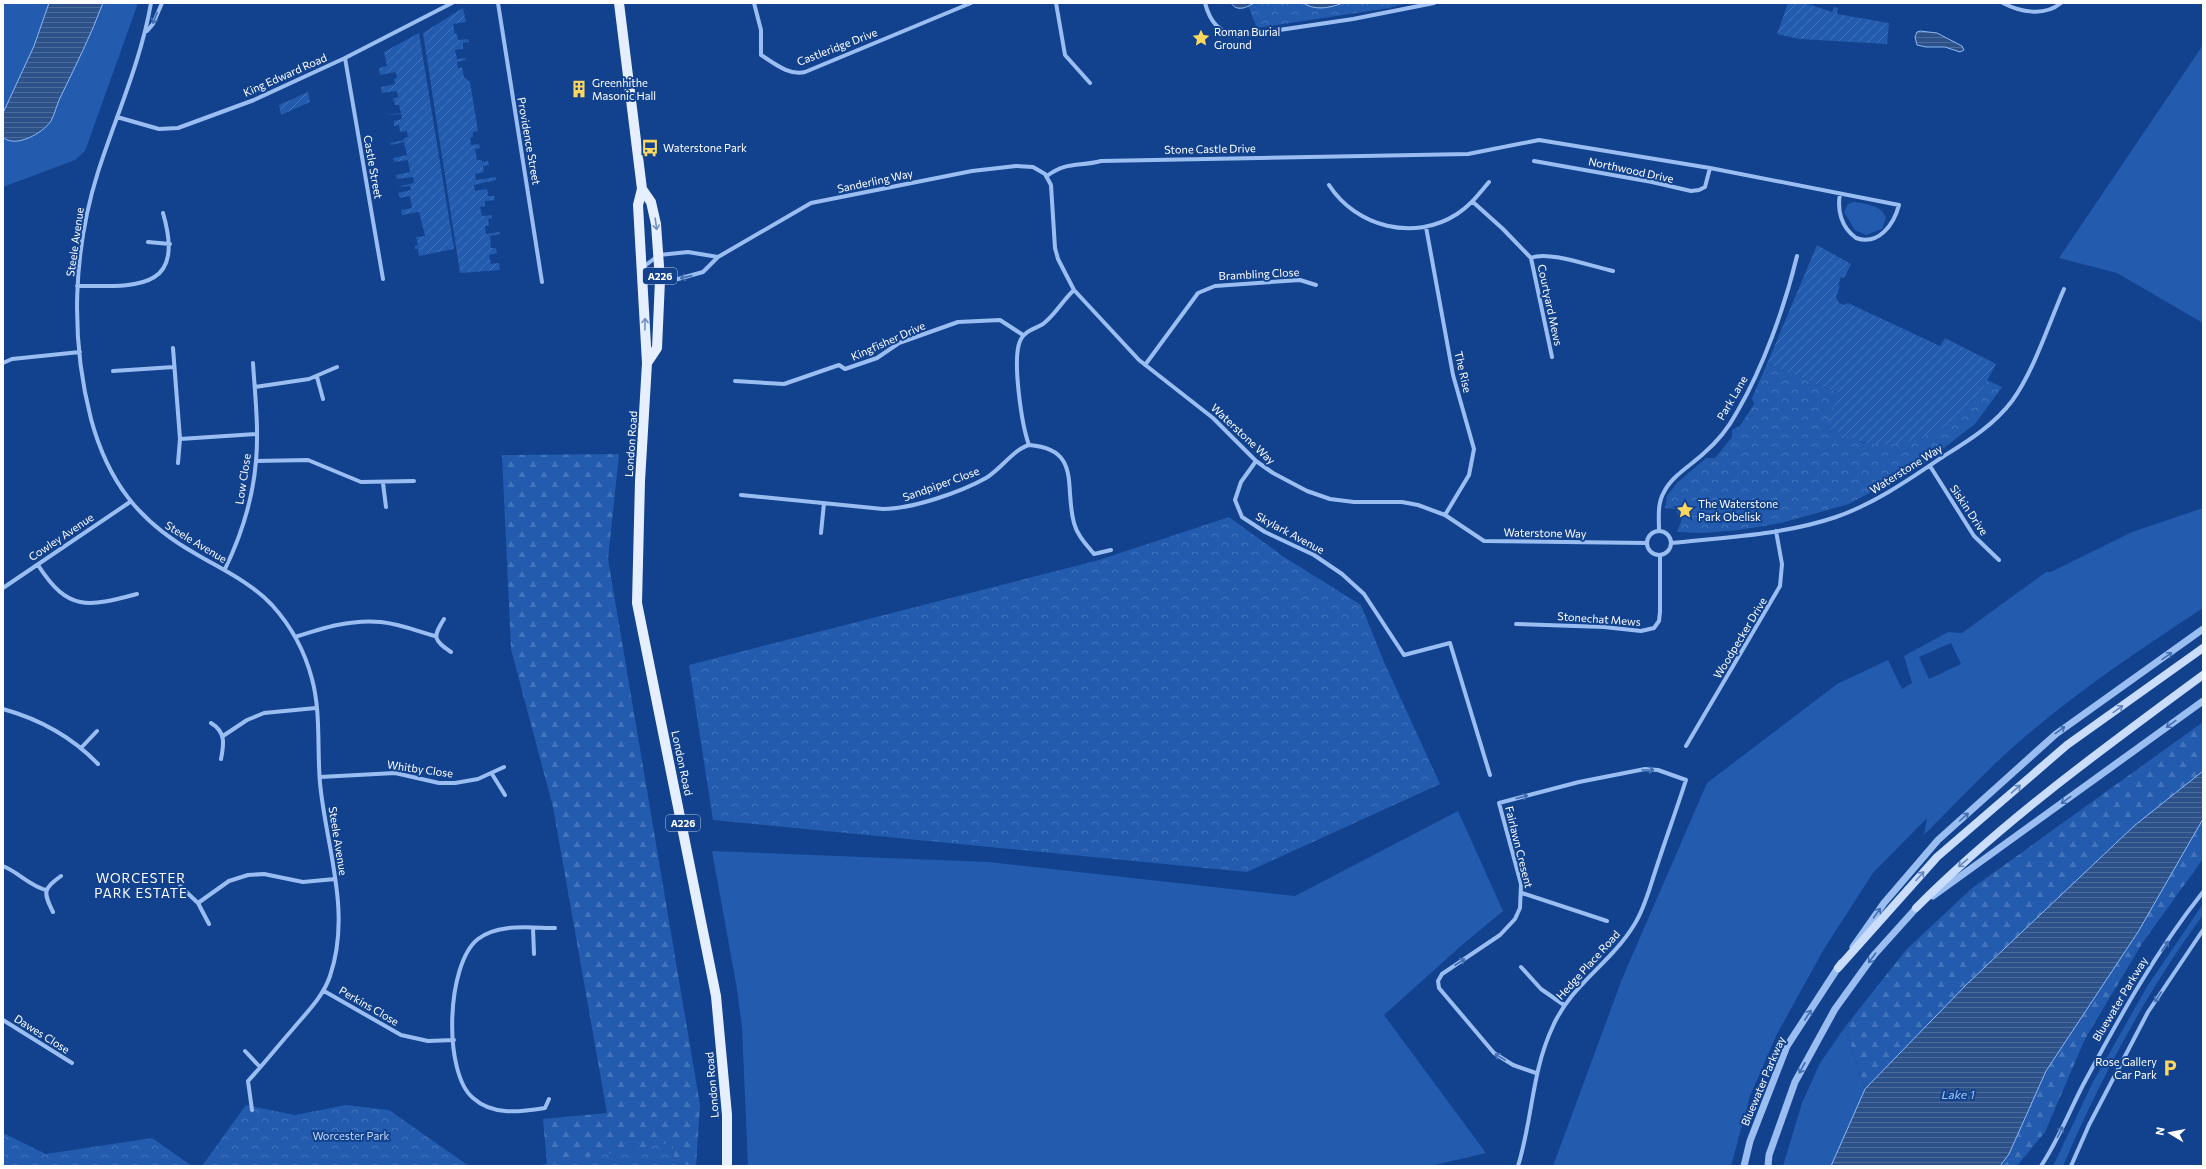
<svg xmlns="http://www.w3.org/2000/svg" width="2206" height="1169" viewBox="0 0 2206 1169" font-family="Commissioner,sans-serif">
  <defs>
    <pattern id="forest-firs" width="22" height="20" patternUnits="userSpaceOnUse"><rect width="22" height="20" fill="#235bae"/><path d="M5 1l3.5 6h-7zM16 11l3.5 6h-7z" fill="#4474ba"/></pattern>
    <pattern id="park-crowns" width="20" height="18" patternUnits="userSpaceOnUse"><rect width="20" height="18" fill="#235bae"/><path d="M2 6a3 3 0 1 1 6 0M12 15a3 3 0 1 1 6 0" fill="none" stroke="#4474ba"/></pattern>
    <pattern id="garden-furrows" width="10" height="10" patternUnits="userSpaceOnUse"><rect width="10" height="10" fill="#235bae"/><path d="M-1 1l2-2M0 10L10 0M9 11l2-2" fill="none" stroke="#4474ba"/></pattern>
    <pattern id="water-rules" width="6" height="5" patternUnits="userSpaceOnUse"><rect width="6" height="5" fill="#2d5189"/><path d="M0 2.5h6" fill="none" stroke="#4c6b9b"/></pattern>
  </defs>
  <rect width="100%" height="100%" fill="#12428e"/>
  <path fill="#235bae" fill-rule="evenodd" d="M3 3H138L85 151 75 160 3 187Z
    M2203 45V323L2117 273 2059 258Z
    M1854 202C1866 204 1882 205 1886 218L1882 229 1866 235 1855 230 1844 212 1848 204Z
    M2203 508V608C2132 655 2061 702 1999 760 1973 784 1949 810 1924 835L1927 818 1873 873 1824 949 1777 1034 1750 1096 1731 1166H1553L1622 979 1707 783 1837 684 1888 660 1902 689 1912 683 1904 656 1948 632 1962 633 2046 572H2051L2132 532ZM1951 643 1961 664 1929 679 1919 657Z
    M1458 811 1503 911 1462 945 1384 1015 1486 1153 1431 1166H748L742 1027 737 989 712 851 989 862 1295 896Z
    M2203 904V915C2146 992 2101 1078 2063 1166H2053L2093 1082 2148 985Z
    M1845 1027 1865 1089 1831 1166H1783L1802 1103 1820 1063Z"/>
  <path fill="url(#forest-firs)" d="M619 454 608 559 700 1105 696 1166H536L547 1164 543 1119 607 1113 553 807 511 649 502 455Z
    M2203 722V771L2134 826 1967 984 1865 1089 1845 1027 1906 950 1971 889Z
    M2203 819V859L2143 942 2085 1039 2045 1132 2017 1166H2000L2009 1154 2046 1071 2138 932Z"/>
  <path fill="url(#park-crowns)" d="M1247 3H1407L1389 8 1257 28Z
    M1767 364 1839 393 1848 437 1864 443 1885 444 1902 442 1978 397 1987 380 2002 387 1975 424 1923 464 1849 504 1781 523 1739 530 1703 533 1677 532 1682 519 1678 515 1676 509 1665 508 1667 496 1677 483 1706 458H1715L1732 437V430L1740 426 1754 404 1752 398Z
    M1229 517 1284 557 1361 605 1384 662 1440 784 1247 872 713 820 689 665 1099 560Z
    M246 1105 295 1115 346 1105 389 1110 469 1166H202Z
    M3 1133 46 1154 152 1138 192 1166H3Z
    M673 1142 675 1166H535L547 1164Z"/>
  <path fill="url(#garden-furrows)" d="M1788 3H1805L1832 12 1834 7 1838 8 1837 14 1889 23 1887 44 1800 39 1777 34Z
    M463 8 466 22 453 24 455 34H457L458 40 468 39 469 42 463 43V49L455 50 457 59 465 58 466 60 457 62 458 68 462 67 464 77 470 82 478 131 473 132V137L470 138 471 145 479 144 480 148 475 149 477 160H482V162L488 161 489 165 483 166 484 172 475 174 476 180 496 177V180L474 185 475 191 487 189 488 196H494L495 200 485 201V206L480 207 482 216 492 215V218L488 219 489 226H485L486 234 500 232V234L490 236 491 248H496L497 253 489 255 491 264 499 263 500 270 460 273 423 33Z
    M419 33 454 249 419 256 418 249H415V246L418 245 416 237 425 236 419 212 402 215 401 210 412 208 410 196 400 198 398 193 411 190 410 186 397 187 414 183 413 177 397 179 396 175 410 172 408 160 394 162 393 158 407 155 404 142 391 145 390 143 404 140V138L408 137 407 131 400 132 399 125 394 126V121L402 119 401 114 385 115 401 113 399 105H395L393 98 398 97 397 91 382 93 381 87 395 84 394 79 397 78 396 72 380 75 379 68 387 66 384 52Z
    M308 92 310 102 281 115 279 105Z
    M1817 245 1851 264 1844 278 1841 277 1838 285 1840 286 1836 297 1839 303 1844 305 1848 303 1940 346 1945 338 1996 364C1987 380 1979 400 1965 412 1939 435 1896 451 1863 442 1850 439 1838 433 1826 427L1839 393 1767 364Z"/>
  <path fill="url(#water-rules)" stroke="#8db9f5" d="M49 3H103C91 35 76 65 61 96 57 103 55 114 51 121 43 133 15 149 3 137V113L34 46Z
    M1231 3H1254C1246 8 1237 12 1231 3Z
    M1303 3H1343C1329 8 1316 11 1303 3Z
    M1920 31 1937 33 1962 46 1964 50 1960 52 1945 47H1926L1917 45 1915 37 1917 32Z
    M2203 771V819L2138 932 2046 1071 2009 1154 2000 1166H1831L1865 1089 1967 984 2134 826Z"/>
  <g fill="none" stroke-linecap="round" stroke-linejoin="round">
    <path stroke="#9bbef2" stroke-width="4" d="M151 3C141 61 116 116 98 172 73 251 70 338 91 419 108 482 139 522 196 554 223 570 250 582 272 605 291 626 305 652 312 679 321 712 317 749 320 783 326 847 352 912 330 976 323 997 306 1013 292 1030 277 1047 263 1065 248 1081L252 1110
      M498 3 542 282
      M754 3 761 30V55C774 63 789 76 805 72L971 3
      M1056 3 1065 55 1090 83
      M1205 3C1210 22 1219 33 1239 36L1353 19 1434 3
      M2003 3C2020 12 2044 17 2061 3
      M147 31 153 24 162 3
      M345 58 383 279
      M117 117 159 129 178 128 254 100 345 58 452 3
      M1534 161 1652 182 1691 191 1699 190 1705 187 1710 168
      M1047 176C1067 161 1079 167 1101 161L1468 154 1539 140 1710 168 1899 205C1894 224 1879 246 1856 238 1841 227 1837 210 1840 194
      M1329 185C1356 227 1414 242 1457 214 1470 206 1479 194 1489 182
      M1473 202 1503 229 1531 258C1548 250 1593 267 1613 271
      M1426 227 1453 375 1474 449 1469 475 1445 515
      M148 242 170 244
      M718 257 688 252 659 255 642 268 660 280 678 279 703 272 718 257 811 203 972 171 1016 166 1033 167 1045 174 1051 185 1055 248 1058 259 1074 290 1139 360 1213 418 1256 461 1273 473 1307 491 1330 499 1354 502H1402L1418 505 1445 515 1484 541 1647 543
      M1531 258 1552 357
      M77 286C136 286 186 292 163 213
      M1074 290C1063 300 1055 315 1043 324 1035 329 1026 330 1021 339 1011 356 1022 426 1029 445 1082 449 1064 487 1074 523 1077 535 1086 544 1094 554L1111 550
      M173 348 180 439 178 463
      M3 363 12 359 80 352
      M1145 365 1198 293 1215 286 1300 280 1316 285
      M113 371 174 367
      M317 377 323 399
      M735 381 784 384 839 365 845 369 877 358 899 343 958 322 1000 320 1023 335
      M255 387 309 379 337 367
      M180 439 256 434
      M256 461 308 460 361 482 414 481
      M1256 461 1241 482 1235 500 1242 517 1265 532 1314 555 1342 574 1364 594 1404 655 1450 643 1490 775
      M1930 466 1974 536 1999 560
      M383 483 386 507
      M741 495 883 509C912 509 961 492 986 478 1000 470 1014 449 1029 445
      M1647 543a12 12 0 1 1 24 0a12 12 0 1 1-24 0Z
      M1659 531C1659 518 1657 504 1664 492 1672 476 1690 466 1703 454 1716 443 1729 427 1737 412 1763 368 1785 306 1797 256
      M821 533 824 503
      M1671 543C1726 537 1783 535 1836 517 1874 504 1910 479 1944 456 1968 441 1994 425 2012 401 2034 371 2049 323 2064 289
      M38 565C68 612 88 607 137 594
      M225 569C241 536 253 498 256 461 259 429 255 395 253 363
      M3 588 130 502
      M444 619C432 638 434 640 451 652
      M1516 624 1604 627 1641 631 1654 628 1659 621 1660 612V555
      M295 637C323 628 351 619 381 622 400 624 417 631 435 636
      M3 709C39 719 72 737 98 764
      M211 723C226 732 224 744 221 759
      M223 736 247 720 264 713 316 708
      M1686 746 1780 586 1782 564 1776 531
      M81 748 97 731
      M492 774 505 795
      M320 777 395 773 439 783H455L478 779 504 767
      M3 866C18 872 30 886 46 890
      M180 886 198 903
      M1522 893 1607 921
      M53 912C43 892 43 889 61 876
      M209 924 198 903 229 881 248 875 264 874 303 882 335 879
      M533 928 534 954
      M1521 967 1541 989 1564 1005
      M324 991 401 1035 428 1041 454 1040
      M3 1020 72 1063
      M245 1051 260 1067
      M549 1099 545 1108C520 1112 493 1116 473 1098 443 1073 446 964 478 939 498 923 531 928 555 928
      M1518 1166C1533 1118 1531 1073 1553 1026 1571 985 1611 963 1634 925 1644 910 1649 890 1655 872 1665 841 1676 811 1686 780L1658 770 1645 769 1579 782 1499 803 1521 884 1520 908 1515 919 1500 935 1442 974 1438 981 1439 988 1494 1053 1513 1065 1536 1073
      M2041 1166C2058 1141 2069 1112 2083 1085 2119 1018 2156 951 2203 892
      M2071 1166 2089 1125 2148 1012 2203 930"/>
    <path stroke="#9bbef2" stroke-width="7" d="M1933 896 2203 701
      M1853 947 1884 903 1938 840 2056 734 2203 629
      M1744 1166 1750 1141 1787 1046 1841 963
      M1768 1166 1769 1155 1795 1082 1835 1009 1874 955 1919 905"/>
    <path stroke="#caddfc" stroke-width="8" d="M1916 908C2003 821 2104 748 2203 675
      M1838 968 1937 857 2067 745 2203 648"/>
    <path stroke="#e6efff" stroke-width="10" d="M619 3 642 189 638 205 647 363 640 481 637 603 716 996 727 1115V1166
      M642 189 651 202 656 224 660 280 657 348 647 363"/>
  </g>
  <defs><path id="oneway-shaft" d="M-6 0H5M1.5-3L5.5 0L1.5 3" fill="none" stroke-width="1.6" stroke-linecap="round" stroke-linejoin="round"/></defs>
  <g stroke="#426db1">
    <use href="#oneway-shaft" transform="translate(155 18) rotate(112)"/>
    <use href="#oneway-shaft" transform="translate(686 277) rotate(167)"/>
    <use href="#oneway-shaft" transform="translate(2167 656) rotate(-35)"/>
    <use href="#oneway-shaft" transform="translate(2171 724) rotate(144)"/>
    <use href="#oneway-shaft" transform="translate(2060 730) rotate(-36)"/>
    <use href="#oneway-shaft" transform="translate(1648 770)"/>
    <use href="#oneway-shaft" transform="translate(1522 797) rotate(-15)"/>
    <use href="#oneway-shaft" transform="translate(2066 800) rotate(144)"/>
    <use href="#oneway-shaft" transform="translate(1964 817) rotate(-42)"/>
    <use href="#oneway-shaft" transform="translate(1877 913) rotate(-54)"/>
    <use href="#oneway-shaft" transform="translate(2165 946) rotate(-57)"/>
    <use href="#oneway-shaft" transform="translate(1872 958) rotate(127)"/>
    <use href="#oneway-shaft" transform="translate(1460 962) rotate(-33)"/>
    <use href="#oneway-shaft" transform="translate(2158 997) rotate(124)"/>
    <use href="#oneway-shaft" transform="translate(1808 1015) rotate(-57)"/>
    <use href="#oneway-shaft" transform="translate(1500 1057) rotate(-149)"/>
    <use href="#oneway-shaft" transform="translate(1802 1068) rotate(119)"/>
    <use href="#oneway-shaft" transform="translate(2060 1132) rotate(-64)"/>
  </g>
  <g stroke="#7190c1">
    <use href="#oneway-shaft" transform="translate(656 224) rotate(82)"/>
    <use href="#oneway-shaft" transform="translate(645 324) rotate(-89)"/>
  </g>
  <g stroke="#6588c0">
    <use href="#oneway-shaft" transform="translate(2118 709) rotate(-36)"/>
    <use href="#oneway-shaft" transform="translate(2016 789) rotate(-41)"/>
    <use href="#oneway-shaft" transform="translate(1963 863) rotate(140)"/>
    <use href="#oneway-shaft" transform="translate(1920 876) rotate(-48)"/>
  </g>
  <defs>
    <g id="sight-bare" transform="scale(1.38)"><path d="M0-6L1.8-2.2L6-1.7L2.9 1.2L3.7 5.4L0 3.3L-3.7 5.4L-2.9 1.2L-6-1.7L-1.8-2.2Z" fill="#ffd75c" stroke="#12428e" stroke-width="2.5" paint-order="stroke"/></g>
    <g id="building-bare" transform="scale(1.38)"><path d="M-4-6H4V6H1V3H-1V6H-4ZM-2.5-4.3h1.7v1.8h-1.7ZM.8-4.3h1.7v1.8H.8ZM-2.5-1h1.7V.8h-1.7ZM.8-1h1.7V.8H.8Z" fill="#ffd75c" stroke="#12428e" stroke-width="2.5" paint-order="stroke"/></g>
    <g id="bus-bare" transform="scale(1.38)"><path d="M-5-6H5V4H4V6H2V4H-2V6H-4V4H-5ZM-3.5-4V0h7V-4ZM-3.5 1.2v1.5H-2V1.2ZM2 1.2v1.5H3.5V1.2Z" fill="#ffd75c" stroke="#12428e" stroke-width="2.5" paint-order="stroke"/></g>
    <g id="parking-bare" transform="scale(1.38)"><path d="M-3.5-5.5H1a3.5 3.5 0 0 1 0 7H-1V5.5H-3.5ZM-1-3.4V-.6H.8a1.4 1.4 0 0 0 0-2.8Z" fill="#ffd75c" stroke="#12428e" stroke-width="2.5" paint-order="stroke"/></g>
  </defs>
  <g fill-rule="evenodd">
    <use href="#sight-bare" x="1201" y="38"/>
    <use href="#building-bare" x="579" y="89"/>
    <use href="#bus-bare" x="650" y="148"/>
    <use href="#sight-bare" x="1685" y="510"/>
    <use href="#parking-bare" x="2170" y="1068"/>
  </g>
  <g text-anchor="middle" stroke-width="4" stroke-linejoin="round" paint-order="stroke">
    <g fill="#12428e" stroke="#b8c6dd" stroke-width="1">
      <rect x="643" y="268" width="34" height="16" rx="3"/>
      <rect x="666" y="815" width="34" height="16" rx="3"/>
    </g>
    <g font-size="10" font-weight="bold" fill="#fff">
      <text x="660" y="280">A226</text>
      <text x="683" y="827">A226</text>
    </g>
    <g font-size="11" fill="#fff" stroke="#12428e" text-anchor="start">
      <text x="1214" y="36">Roman Burial<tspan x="1214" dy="13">Ground</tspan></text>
      <text x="592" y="87">Greenhithe<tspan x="592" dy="13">Masonic Hall</tspan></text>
      <text x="663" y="152">Waterstone Park</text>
      <text x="1698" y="508">The Waterstone<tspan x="1698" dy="13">Park Obelisk</tspan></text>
      <text x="2157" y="1066" text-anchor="end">Rose Gallery<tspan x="2157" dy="13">Car Park</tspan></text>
    </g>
    <g font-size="11" fill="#fff" stroke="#12428e">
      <text transform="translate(837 47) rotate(-21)" y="4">Castleridge Drive</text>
      <text transform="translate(285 75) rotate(-24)" y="4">King Edward Road</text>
      <text transform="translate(529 141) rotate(80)" y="4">Providence Street</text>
      <text transform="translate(1210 149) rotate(-1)" y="4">Stone Castle Drive</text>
      <text transform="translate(373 167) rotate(80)" y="4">Castle Street</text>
      <text transform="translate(1631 170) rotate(12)" y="4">Northwood Drive</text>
      <text transform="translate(875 181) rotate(-12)" y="4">Sanderling Way</text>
      <text transform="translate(75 242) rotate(-82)" y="4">Steele Avenue</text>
      <text transform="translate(1259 274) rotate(-3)" y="4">Brambling Close</text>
      <text transform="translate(1550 305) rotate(78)" y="4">Courtyard Mews</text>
      <text transform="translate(888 341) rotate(-24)" y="4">Kingfisher Drive</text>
      <text transform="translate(1463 372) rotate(77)" y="4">The Rise</text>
      <text transform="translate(1732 398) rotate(-60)" y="4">Park Lane</text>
      <text transform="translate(1243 434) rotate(43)" y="4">Waterstone Way</text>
      <text transform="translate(631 444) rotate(-86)" y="4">London Road</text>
      <text transform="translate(1906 469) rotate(-32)" y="4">Waterstone Way</text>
      <text transform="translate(243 479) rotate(-81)" y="4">Low Close</text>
      <text transform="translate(941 484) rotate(-20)" y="4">Sandpiper Close</text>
      <text transform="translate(1969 510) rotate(56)" y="4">Siskin Drive</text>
      <text transform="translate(1290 533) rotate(28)" y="4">Skylark Avenue</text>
      <text transform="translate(1545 533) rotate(1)" y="4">Waterstone Way</text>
      <text transform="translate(61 537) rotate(-34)" y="4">Cowley Avenue</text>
      <text transform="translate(196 542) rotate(31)" y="4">Steele Avenue</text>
      <text transform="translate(1599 619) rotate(4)" y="4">Stonechat Mews</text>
      <text transform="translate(1740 638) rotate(-59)" y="4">Woodpecker Drive</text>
      <text transform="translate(682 763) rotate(78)" y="4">London Road</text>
      <text transform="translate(420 769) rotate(8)" y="4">Whitby Close</text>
      <text transform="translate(338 841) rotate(81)" y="4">Steele Avenue</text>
      <text transform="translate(1519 847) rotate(76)" y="4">Fairlawn Cresent</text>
      <text transform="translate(1588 965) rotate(-48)" y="4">Hedge Place Road</text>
      <text transform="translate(2120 999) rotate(-59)" y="4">Bluewater Parkway</text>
      <text transform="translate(369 1006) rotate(30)" y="4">Perkins Close</text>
      <text transform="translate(42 1034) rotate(32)" y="4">Dawes Close</text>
      <text transform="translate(1763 1081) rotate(-67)" y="4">Bluewater Parkway</text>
      <text transform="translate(712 1085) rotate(-95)" y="4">London Road</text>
    </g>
    <g font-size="11" fill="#c2dafd" stroke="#12428e">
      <text x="351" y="1140">Worcester Park</text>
    </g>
    <g font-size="12" font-style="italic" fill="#a7c9f9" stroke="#12428e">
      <text x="1958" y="1099">Lake 1</text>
    </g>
    <g font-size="13" letter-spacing="1" fill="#fff" stroke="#12428e">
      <text x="141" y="883">WORCESTER<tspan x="141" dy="15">PARK ESTATE</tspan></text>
    </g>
  </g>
  <rect width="2206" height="1169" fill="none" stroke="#ffffff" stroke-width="8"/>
  <g transform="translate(2170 1133) rotate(280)" stroke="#12428e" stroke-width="3" paint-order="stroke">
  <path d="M0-3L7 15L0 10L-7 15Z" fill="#ffffff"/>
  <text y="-6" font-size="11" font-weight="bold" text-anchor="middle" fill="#ffffff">N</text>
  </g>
</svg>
